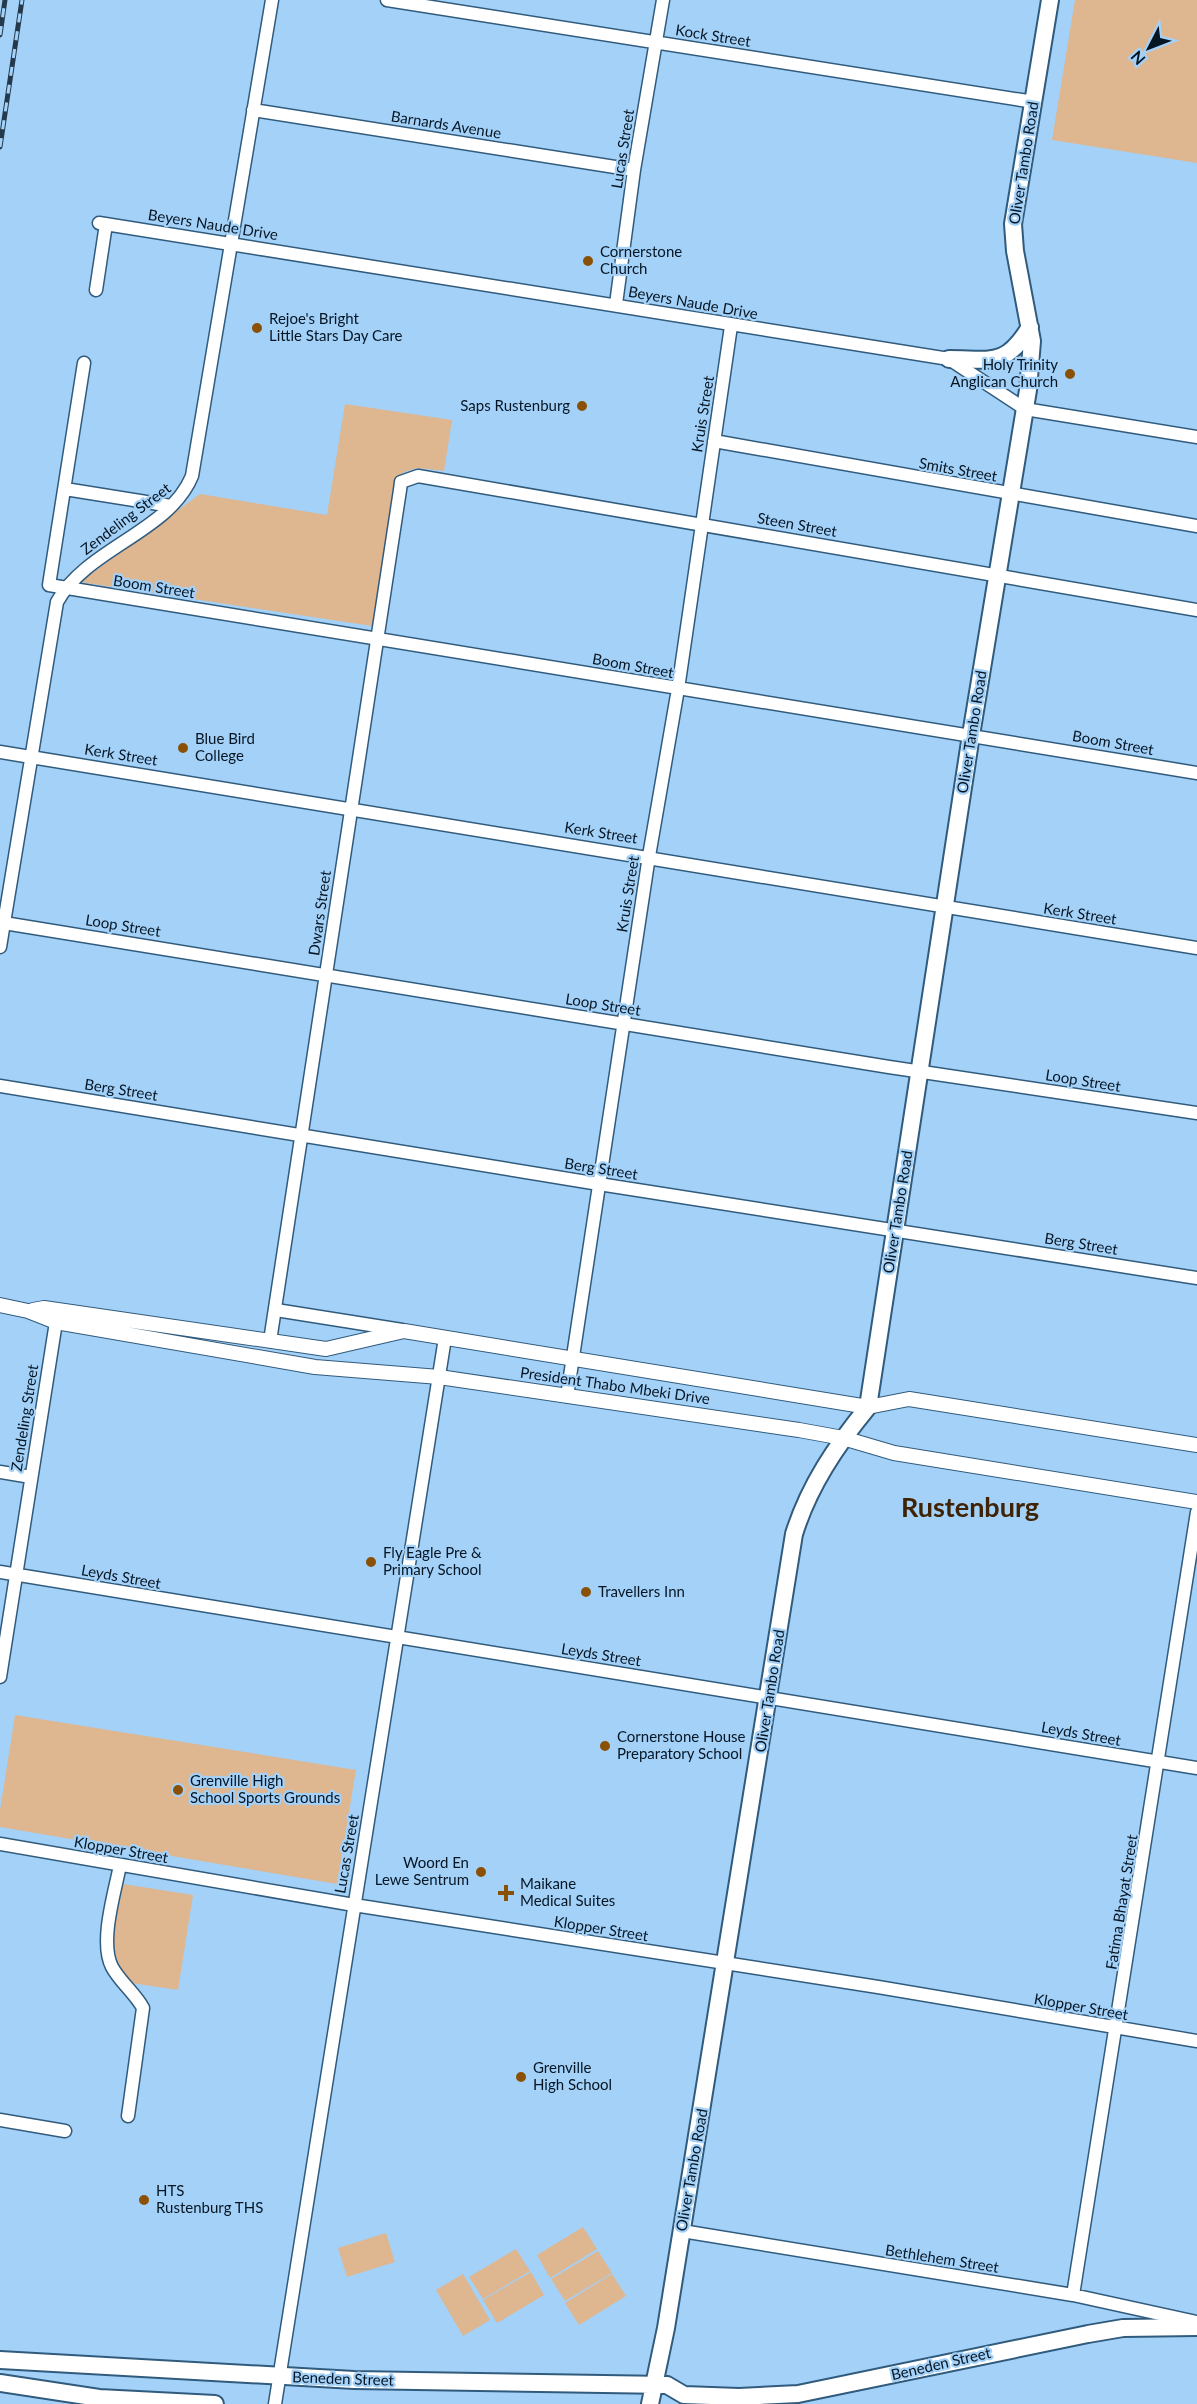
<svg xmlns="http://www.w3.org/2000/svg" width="1197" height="2404" viewBox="0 0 1197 2404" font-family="Lato,sans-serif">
  <rect width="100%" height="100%" fill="#a4d1f8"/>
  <path fill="#deb690" d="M1075 0H1197V163L1052 140Z
    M345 404 452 420 444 471C425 469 410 464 396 479L372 626 80 582 200 494 327 515Z
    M15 1715 356 1770 337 1884 0 1827V1810Z
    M123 1884 193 1895 178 1990 131 1983C102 1948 116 1925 123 1884Z
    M583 2227 597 2249 550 2278 537 2255Z
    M386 2233 395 2262 347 2277 338 2248Z
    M516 2249 530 2271 483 2299 469 2277Z
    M598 2251 612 2273 565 2301 551 2279Z
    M531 2272 544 2295 497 2323 483 2300Z
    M463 2274 490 2320 463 2336 436 2290Z
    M612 2274 626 2296 579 2325 565 2303Z"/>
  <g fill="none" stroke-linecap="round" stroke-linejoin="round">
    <g stroke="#315b7c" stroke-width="15">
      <path id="minor" d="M387 0 1034 102
        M253 110 634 170
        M99 223 949 359 1025 409 1197 437
        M96 290 106 224
        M616 304 634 170 663 0
        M84 363 49 585 1197 773
        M714 441 1197 526
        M65 489 171 506
        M0 752 1197 948
        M4 923 889 1067 1197 1113
        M0 947 57 602C87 548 169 532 192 476L272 0
        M0 1086 599 1184 1197 1278
        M276 1310 402 1330
        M270 1341 400 490 401 482 418 476 1197 610
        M567 1396 649 856 678 689 731 326
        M0 1472 31 1477
        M0 1572 1197 1768
        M0 1677 56 1322 61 1315
        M0 1844 354 1905 878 1987 1197 2041
        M120 1865C115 1892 99 1942 112 1967 120 1982 135 1993 143 2008L128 2116
        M0 2120 65 2131
        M682 2231 1073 2295 1196 2322
        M1073 2295 1197 1512
        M275 2404 445 1338"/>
    </g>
    <g stroke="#315b7c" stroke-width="16">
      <path id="tertiary" d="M0 1305 28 1311 56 1322 315 1367 439 1377 799 1430 843 1438 894 1453 1197 1502
        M33 1310 44 1308 326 1349 404 1331 868 1407 909 1399 1197 1445"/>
    </g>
    <g stroke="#315b7c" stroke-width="20">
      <path id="secondary" d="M949 359C991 359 1005 368 1030 327
        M0 2360 354 2380 667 2385 684 2395 739 2397 798 2394 1088 2334 1123 2328 1197 2327
        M0 2383 99 2398 215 2404
        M650 2404 666 2328 794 1534C809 1486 836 1446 868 1407L971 735 1028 390 1032 341 1015 251 1013 224 1050 0"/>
    </g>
    <use href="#minor" stroke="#fff" stroke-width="12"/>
    <use href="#tertiary" stroke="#fff" stroke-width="14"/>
    <use href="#secondary" stroke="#fff" stroke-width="16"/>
    <g stroke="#24394c" stroke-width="5">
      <path id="rail" d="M0 35 5 0
        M0 147 22 0"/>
    </g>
    <use href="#rail" stroke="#a4d1f8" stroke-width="3" stroke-dasharray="9" stroke-linecap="butt"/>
  </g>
  <g fill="#8a5106" stroke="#a4d1f8" stroke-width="2">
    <circle cx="588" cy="261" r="6"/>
    <circle cx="257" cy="328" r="6"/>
    <circle cx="1070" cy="374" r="6"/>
    <circle cx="582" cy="406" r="6"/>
    <circle cx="183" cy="748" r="6"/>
    <circle cx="371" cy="1562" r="6"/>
    <circle cx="586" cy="1592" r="6"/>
    <circle cx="605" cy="1746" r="6"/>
    <circle cx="178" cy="1790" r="6"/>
    <circle cx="481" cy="1872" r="6"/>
    <path d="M503 1884h6v6h6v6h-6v6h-6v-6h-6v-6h6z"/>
    <circle cx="521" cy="2077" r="6"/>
    <circle cx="144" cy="2200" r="6"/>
  </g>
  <g text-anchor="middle" stroke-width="4.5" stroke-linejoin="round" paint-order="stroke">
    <g font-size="15" fill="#051523" stroke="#a4d1f8">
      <text transform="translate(713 36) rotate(9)" y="5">Kock Street</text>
      <text transform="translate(446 125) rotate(9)" y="5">Barnards Avenue</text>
      <text transform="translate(623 149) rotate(-81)" y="5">Lucas Street</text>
      <text transform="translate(1024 163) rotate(-81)" y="5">Oliver Tambo Road</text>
      <text transform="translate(213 225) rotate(9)" y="5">Beyers Naude Drive</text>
      <text transform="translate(693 303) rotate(10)" y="5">Beyers Naude Drive</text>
      <text transform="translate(703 414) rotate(-81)" y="5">Kruis Street</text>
      <text transform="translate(958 470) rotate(10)" y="5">Smits Street</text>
      <text transform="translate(126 519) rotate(-37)" y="5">Zendeling Street</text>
      <text transform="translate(797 525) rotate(10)" y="5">Steen Street</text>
      <text transform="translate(154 587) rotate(9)" y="5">Boom Street</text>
      <text transform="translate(633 666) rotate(10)" y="5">Boom Street</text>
      <text transform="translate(972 732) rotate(-81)" y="5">Oliver Tambo Road</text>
      <text transform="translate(1113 743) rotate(10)" y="5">Boom Street</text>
      <text transform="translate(121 755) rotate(9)" y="5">Kerk Street</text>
      <text transform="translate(601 833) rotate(9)" y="5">Kerk Street</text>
      <text transform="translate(628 894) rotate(-81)" y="5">Kruis Street</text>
      <text transform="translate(320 913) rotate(-82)" y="5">Dwars Street</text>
      <text transform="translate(1080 914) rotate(9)" y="5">Kerk Street</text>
      <text transform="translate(123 926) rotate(9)" y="5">Loop Street</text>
      <text transform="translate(603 1005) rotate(9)" y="5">Loop Street</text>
      <text transform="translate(1083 1081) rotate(9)" y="5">Loop Street</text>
      <text transform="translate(121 1090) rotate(9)" y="5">Berg Street</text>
      <text transform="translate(601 1169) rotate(9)" y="5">Berg Street</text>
      <text transform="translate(898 1212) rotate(-81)" y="5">Oliver Tambo Road</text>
      <text transform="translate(1081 1244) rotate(9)" y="5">Berg Street</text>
      <text transform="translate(615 1386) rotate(8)" y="5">President Thabo Mbeki Drive</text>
      <text transform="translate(25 1418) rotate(-81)" y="5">Zendeling Street</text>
      <text transform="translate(121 1577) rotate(10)" y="5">Leyds Street</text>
      <text transform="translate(601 1655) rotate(9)" y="5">Leyds Street</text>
      <text transform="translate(770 1691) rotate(-81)" y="5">Oliver Tambo Road</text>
      <text transform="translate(1081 1734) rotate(10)" y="5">Leyds Street</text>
      <text transform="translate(121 1850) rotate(10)" y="5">Klopper Street</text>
      <text transform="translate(347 1854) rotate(-80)" y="5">Lucas Street</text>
      <text transform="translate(1122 1902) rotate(-81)" y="5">Fatima Bhayat Street</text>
      <text transform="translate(601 1929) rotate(9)" y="5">Klopper Street</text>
      <text transform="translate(1081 2007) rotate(10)" y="5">Klopper Street</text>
      <text transform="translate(692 2170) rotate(-80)" y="5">Oliver Tambo Road</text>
      <text transform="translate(942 2259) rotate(9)" y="5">Bethlehem Street</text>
      <text transform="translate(941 2364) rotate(-13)" y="5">Beneden Street</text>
      <text transform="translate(343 2379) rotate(2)" y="5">Beneden Street</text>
    </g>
    <g font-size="15" fill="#051523" stroke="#a4d1f8" text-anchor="start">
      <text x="600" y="257">Cornerstone<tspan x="600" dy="17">Church</tspan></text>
      <text x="269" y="324">Rejoe's Bright<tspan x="269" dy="17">Little Stars Day Care</tspan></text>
      <text x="1058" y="370" text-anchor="end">Holy Trinity<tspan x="1058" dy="17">Anglican Church</tspan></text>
      <text x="570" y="411" text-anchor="end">Saps Rustenburg</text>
      <text x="195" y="744">Blue Bird<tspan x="195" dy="17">College</tspan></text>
      <text x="383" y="1558">Fly Eagle Pre &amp;<tspan x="383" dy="17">Primary School</tspan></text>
      <text x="598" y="1597">Travellers Inn</text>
      <text x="617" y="1742">Cornerstone House<tspan x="617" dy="17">Preparatory School</tspan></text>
      <text x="190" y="1786">Grenville High<tspan x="190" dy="17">School Sports Grounds</tspan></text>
      <text x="469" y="1868" text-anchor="end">Woord En<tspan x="469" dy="17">Lewe Sentrum</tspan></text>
      <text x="520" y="1889">Maikane<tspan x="520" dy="17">Medical Suites</tspan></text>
      <text x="533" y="2073">Grenville<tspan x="533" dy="17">High School</tspan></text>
      <text x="156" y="2196">HTS<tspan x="156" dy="17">Rustenburg THS</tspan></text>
    </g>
    <g font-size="27" font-weight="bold" fill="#3f2304" stroke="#a4d1f8">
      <text x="970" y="1517">Rustenburg</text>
    </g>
  </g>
  <g transform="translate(1149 48) rotate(228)" stroke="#a4d1f8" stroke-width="4.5" paint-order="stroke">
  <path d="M0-4.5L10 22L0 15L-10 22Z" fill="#051523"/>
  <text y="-9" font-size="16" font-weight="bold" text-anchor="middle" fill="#051523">N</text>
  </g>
</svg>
